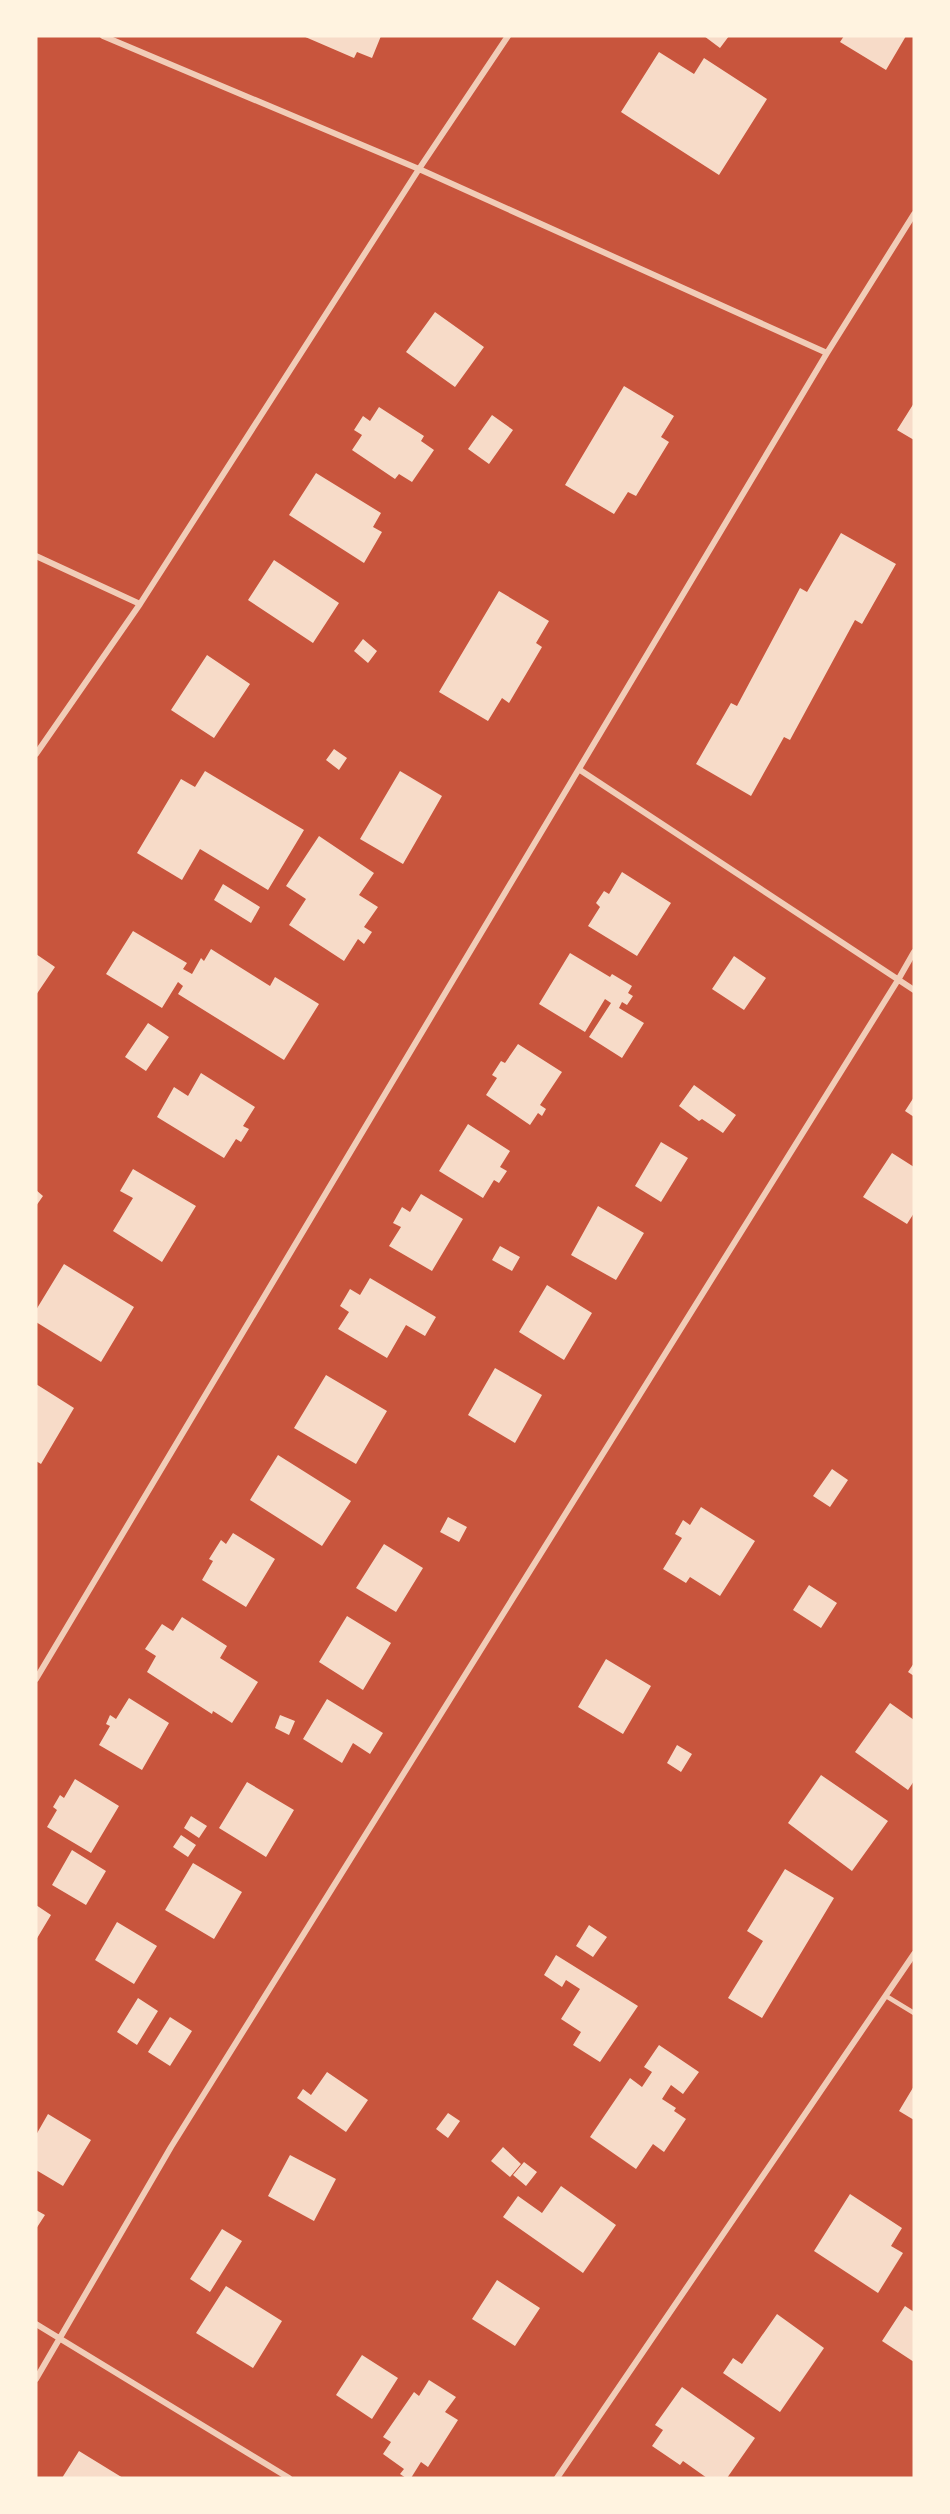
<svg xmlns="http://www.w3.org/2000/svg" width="950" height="2514" viewBox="0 0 950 2514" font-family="Mulish,sans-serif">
  <rect width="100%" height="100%" fill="#c8553d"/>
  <path fill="#f7dbc8" d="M303 36H381L372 58 357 52 354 58Z
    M704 36H729L720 48Z
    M844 36H906L886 70 840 42Z
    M659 52 694 74 704 58 767 99 719 175 621 112Z
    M435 312 484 347 455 387 406 352Z
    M624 386 674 416 661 437 669 442 636 496 628 492 614 514 565 485Z
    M914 403V440L897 430Z
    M379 407 424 436 421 441 434 450 412 482 399 474 395 479 352 450 362 435 354 430 363 416 370 421Z
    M492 415 513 430 489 464 468 449Z
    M316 473 381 513 373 527 382 532 364 563 289 515Z
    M841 533 896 564 862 624 855 620 790 740 784 737 751 796 696 764 731 703 737 706 800 588 807 592Z
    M274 560 339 603 313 643 248 600Z
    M499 591 549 621 536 643 542 647 509 703 502 698 488 721 439 692Z
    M363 639 377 651 368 663 354 651Z
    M207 655 250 684 214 738 171 710Z
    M334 749 347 758 339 770 326 760Z
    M205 771 304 830 268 890 200 849 182 880 137 853 181 779 195 787Z
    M400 771 442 796 403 864 360 839Z
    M319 836 374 873 359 895 378 907 364 927 372 932 364 944 358 939 344 961 289 925 306 899 286 886Z
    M622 872 671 903 637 956 588 926 600 907 596 903 604 891 609 894Z
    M223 884 260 907 251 923 214 900Z
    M133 931 187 963 183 969 192 974 201 958 204 961 211 949 270 986 275 977 319 1004 284 1060 178 994 183 986 178 982 162 1008 106 974Z
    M570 953 610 977 612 974 632 986 628 993 633 996 627 1005 622 1002 619 1008 644 1023 622 1058 589 1037 611 1003 605 999 585 1032 539 1004Z
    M36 954 55 967 36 995Z
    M734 956 766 978 744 1010 712 989Z
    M148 1023 169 1037 146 1071 125 1057Z
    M518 1044 562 1072 540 1105 546 1109 542 1116 538 1113 530 1125 486 1095 497 1078 492 1075 501 1061 505 1063Z
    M201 1073 255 1107 243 1126 249 1129 241 1142 236 1139 224 1158 157 1117 174 1087 188 1096Z
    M694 1085 736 1115 723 1133 702 1119 699 1121 679 1106Z
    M914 1097V1117L905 1111Z
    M468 1124 510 1151 500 1167 507 1171 499 1183 494 1180 483 1198 439 1171Z
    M661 1142 688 1158 661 1202 635 1186Z
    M892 1153 914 1167V1213L907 1224 863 1197Z
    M133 1169 196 1206 162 1262 113 1231 133 1198 120 1191Z
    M36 1190 43 1196 36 1206Z
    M421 1194 463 1219 432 1271 389 1246 401 1227 393 1223 402 1207 410 1212Z
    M598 1206 644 1233 616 1280 571 1255Z
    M500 1246 520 1257 512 1271 492 1260Z
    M64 1264 134 1307 101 1362 36 1322V1310Z
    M370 1278 436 1317 425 1336 406 1325 387 1358 338 1329 349 1312 340 1306 350 1289 360 1295Z
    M547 1285 592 1313 564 1360 519 1332Z
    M495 1368 542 1395 515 1443 468 1415Z
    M326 1375 387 1411 356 1464 294 1428Z
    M36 1384 74 1408 41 1464 36 1461Z
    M278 1455 351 1501 322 1546 250 1500Z
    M832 1469 848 1480 830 1507 813 1496Z
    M701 1507 755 1541 720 1596 690 1577 686 1583 663 1569 682 1538 675 1534 683 1520 690 1525Z
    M448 1517 467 1527 459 1542 440 1532Z
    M233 1533 275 1559 246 1607 202 1580 213 1561 209 1559 221 1540 226 1544Z
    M384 1544 423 1568 396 1612 356 1588Z
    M809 1585 837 1603 821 1628 793 1610Z
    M347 1616 391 1643 363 1690 319 1662Z
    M182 1617 227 1646 220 1658 258 1682 232 1723 213 1711 212 1714 147 1672 156 1656 145 1649 162 1624 173 1631Z
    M606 1659 651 1686 623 1734 578 1707Z
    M914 1663V1676L908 1672Z
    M129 1698 169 1723 142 1770 99 1745 110 1726 106 1724 110 1715 116 1719Z
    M327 1699 383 1733 370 1754 353 1743 342 1763 303 1739Z
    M890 1703 914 1720V1781L908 1790 855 1752Z
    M280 1715 295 1721 289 1735 275 1728Z
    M677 1745 692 1754 681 1772 667 1763Z
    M821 1775 888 1821 852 1871 788 1823Z
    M75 1779 119 1806 91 1853 47 1827 57 1810 53 1807 60 1795 64 1798Z
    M247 1782 294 1810 266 1857 219 1828Z
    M191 1816 207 1826 199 1838 184 1828Z
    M181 1835 196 1845 188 1857 173 1847Z
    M72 1850 106 1871 86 1905 52 1885Z
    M193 1863 242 1892 214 1939 165 1910Z
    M785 1869 834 1898 762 2018 728 1998 763 1941 747 1931Z
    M36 1905 51 1915 36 1940Z
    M117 1922 157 1946 134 1984 95 1960Z
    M589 1925 607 1937 593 1957 576 1946Z
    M556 1955 638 2006 600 2062 573 2045 581 2032 561 2019 580 1989 566 1980 562 1987 544 1975Z
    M138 1998 158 2011 137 2045 117 2032Z
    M170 2017 192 2031 170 2066 148 2052Z
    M659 2045 699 2072 683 2094 671 2085 662 2099 676 2108 674 2111 686 2119 664 2152 653 2144 636 2169 590 2137 630 2078 642 2087 652 2072 644 2067Z
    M327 2072 368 2100 346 2132 297 2098 303 2089 311 2095Z
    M914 2086V2120L899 2111Z
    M448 2113 460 2121 448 2138 436 2129Z
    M48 2114 91 2140 63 2186 36 2170V2135Z
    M503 2147 521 2164 510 2177 491 2161Z
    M290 2155 336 2179 314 2221 268 2196Z
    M524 2162 537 2172 526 2186 513 2175Z
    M561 2186 616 2225 583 2273 503 2217 518 2196 542 2213Z
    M850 2194 902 2228 891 2246 903 2253 878 2293 814 2251Z
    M36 2210 45 2215 36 2229Z
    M222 2229 242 2241 210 2292 190 2279Z
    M497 2280 540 2308 515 2346 472 2319Z
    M226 2286 282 2321 253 2368 196 2333Z
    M905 2306 914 2312V2362L882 2341Z
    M777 2314 824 2348 780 2412 723 2373 733 2358 742 2364Z
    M362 2355 398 2378 372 2419 336 2395Z
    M429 2380 456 2397 445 2412 458 2420 428 2467 421 2462 411 2478H406L400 2474 404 2469 383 2454 391 2442 383 2437 414 2392 419 2396Z
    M682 2387 755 2438 727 2478H707L683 2461 680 2465 652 2446 663 2430 655 2425Z
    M79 2451 123 2478H62Z"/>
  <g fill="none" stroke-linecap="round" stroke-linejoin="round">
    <path stroke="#f1ccb7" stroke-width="4.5" d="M886 1996 914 2013"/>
    <path stroke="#f1ccb7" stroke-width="6" d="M103 36 419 169 827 353
      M36 556 140 604
      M36 754 140 604 419 169 508 36
      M580 770 914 990
      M36 1679 827 353 914 214
      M36 2324 289 2478
      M36 2379 171 2147 898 980 914 952
      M557 2478 914 1954"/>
  </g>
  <rect width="950" height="2514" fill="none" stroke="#fff3e0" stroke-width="75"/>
</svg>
